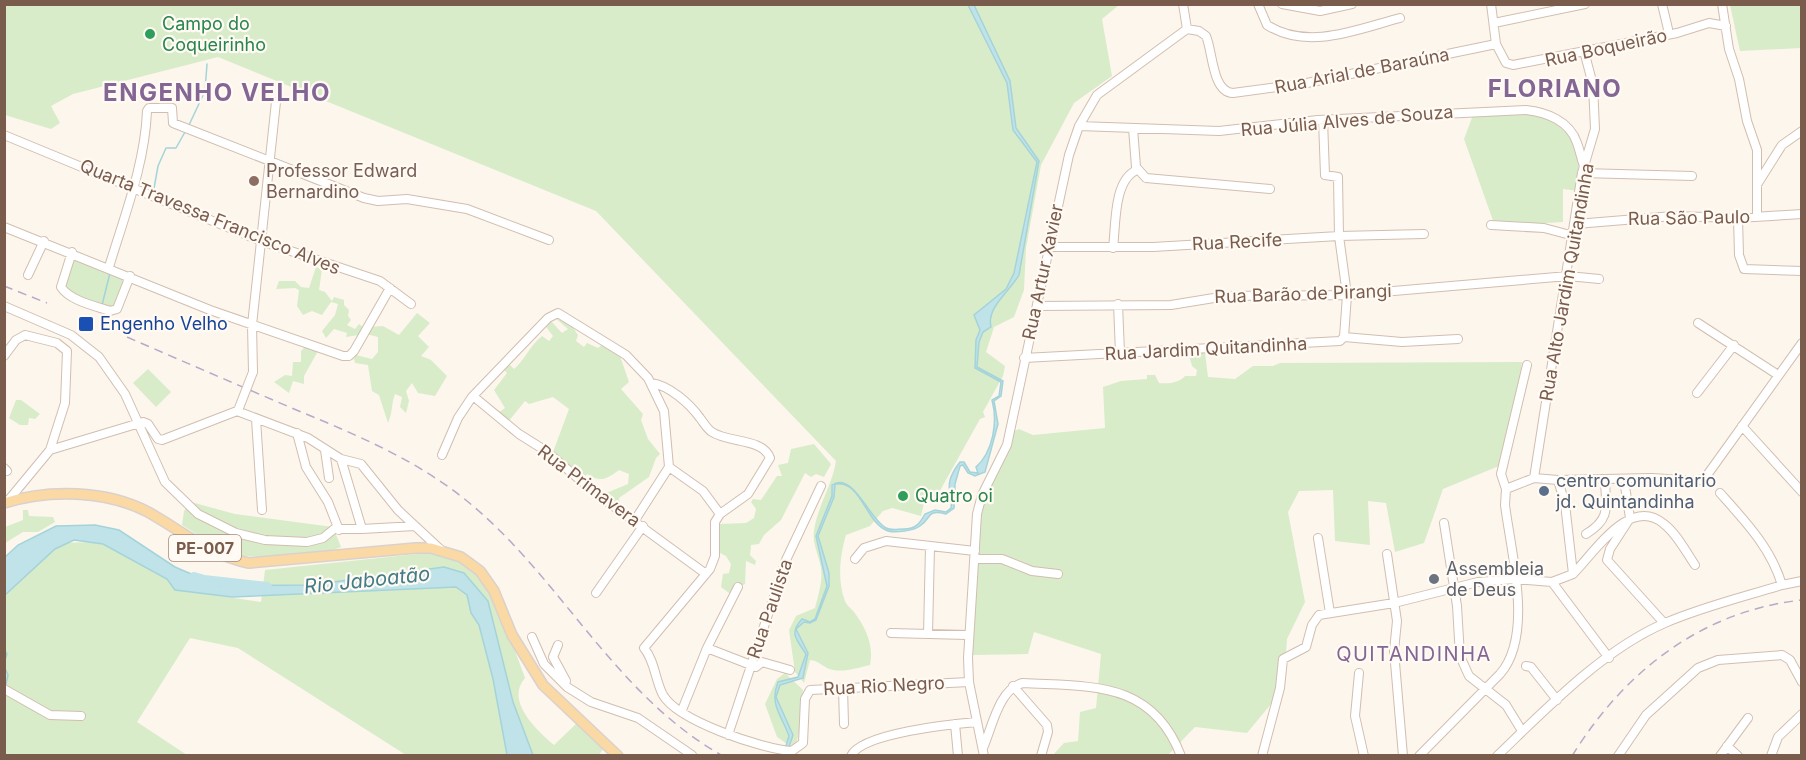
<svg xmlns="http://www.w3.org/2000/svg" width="1806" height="760" viewBox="0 0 1806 760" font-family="Inter,sans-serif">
  <rect width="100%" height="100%" fill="#fdf6ec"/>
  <path fill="#d8ecc9" d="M5 5H1119L1102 19 1112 76 1074 103 1041 165 1026 248 1024 290 1014 317 994 327 986 352 1005 366 1003 376 983 412 985 417 980 419 937 496 925 499 921 516 892 508 883 511 870 526 846 535C840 555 837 581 845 601 846 605 851 608 854 612 866 628 874 645 870 665 857 668 840 674 827 668 820 664 818 661 810 660L804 683 795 672 789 630 796 616 815 608C818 596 823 581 821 568 819 556 812 543 814 531 817 507 832 486 836 461L596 211 218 57 73 94 51 106 60 123 51 129 5 115Z
    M1730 5H1801V48L1740 51Z
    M1541 112C1548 116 1557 119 1562 124 1581 141 1581 168 1579 191L1563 189V222L1495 226 1464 139 1473 115Z
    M75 257 128 279 113 310 64 289 63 285Z
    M316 267 322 269 319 290 325 292 332 301 334 297 344 300V305L349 310 348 316 351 320 347 325 355 329 359 324 363 327 359 335 346 337 347 333 334 329 326 338 322 331 335 315 338 304 331 302 322 315 312 311 303 315 297 306 299 290 295 288 276 289 279 281H295L301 287 309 288Z
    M417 313 430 323 418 336 429 347 421 356 431 360 447 376 435 396 418 393 412 383 406 391 409 401 406 413 400 407 402 397 395 394C391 404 393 412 388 423L379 395 372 391 368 365 355 363 354 359 356 355 372 359 378 352V337L366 334 369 327 383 326 399 335Z
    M554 317 572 326 578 335 576 341 584 347 587 343 598 348 604 343 619 353 629 382 621 389 643 414 641 420 648 439 660 454 656 458 649 477 619 498 620 504 604 494 628 484 629 474 619 470C607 479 600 483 587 474L585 477 553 452 569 409 553 397 529 404 525 401 508 422 498 413 505 408 494 390 507 373 502 368 506 361 514 369C527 357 528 348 542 336L549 341 553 336 544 324 550 320 562 333 568 329Z
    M305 347 318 351 304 376V384L293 381 289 393 274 382 285 375 292 376 293 362H301V351Z
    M1192 353H1205L1208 377 1235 379 1253 366H1273L1280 363 1522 362 1516 402 1499 466 1443 489 1424 543 1395 552 1386 503 1368 501 1370 545 1335 541 1333 490 1299 491 1288 512 1305 602 1287 639 1285 665 1271 704 1247 733 1195 727 1168 755H1053L1064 743 1078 741 1080 712 1096 708 1101 654 1034 632 1028 654 972 655 982 495 1011 432 1019 429 1033 435 1105 428 1103 387 1121 381 1147 379V375H1155L1159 383C1168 384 1179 383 1185 376H1196L1197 370 1192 366 1189 355Z
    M148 369 171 392 156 407 133 383Z
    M16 400H21L40 414 35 419 29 418 28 425H20L9 418Z
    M814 444 831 464 824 477 816 474 811 477 805 473 781 520 764 535 759 544 751 545 750 555 756 561 755 565 746 561 745 584 729 593 721 587 723 574 729 573 731 564 726 556 718 552 720 524 746 523 754 518 756 509 751 502 753 499 761 500 777 476H782L778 465 788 463 791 449Z
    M191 502 235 514 333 527 341 547C324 556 249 560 231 553 213 546 198 535 182 525L184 511Z
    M23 510H28L29 516 53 517 55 522 38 532H23L5 543V527L23 520Z
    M100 542 170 580 220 596 261 602 265 570 417 554 445 553 462 560 478 573 499 607 525 678C505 701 536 729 554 745L577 723 604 748 598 756 406 755 238 648 190 638 137 722 187 755 5 756V584L54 543Z
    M785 673 803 690C798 708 802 727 796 744L790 746 777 737 765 704 777 679Z"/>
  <path fill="#bfe3e8" stroke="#a5d3da" stroke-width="1.5" d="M968 5H974L1010 81 1016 128 1039 161 1019 275C1010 291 986 308 991 327L983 332 979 342 977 367 1003 381 1001 396 994 401 998 424 985 472 975 476 968 473 963 465 960 466 955 484 954 508 946 514C926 509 932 518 920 526 913 531 896 533 888 531 865 523 862 480 835 484L834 497 818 536 829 573V586L816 620 810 623 804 622 796 629 808 653 803 678 780 685 776 697 793 735 786 755H783L789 736C782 716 769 705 778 682L798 677 806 654C796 639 789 633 802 619L810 622 815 619 827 586 816 536 832 496V485C853 471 869 519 886 528 891 531 898 529 904 529 916 529 920 523 925 514L935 510 946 512 951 508 952 499C946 485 950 475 960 462H964L970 472 978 473 976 467C993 452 998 422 992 400L999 396 1001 382 975 368 976 340 980 330 974 315 1006 289 1014 273 1037 162 1013 130 1007 83Z
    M95 525 119 530 175 567 219 586 311 585 444 567 464 573 488 601 513 702 533 755H507L493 679 479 625 471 613 467 595 456 587 232 597 175 590 167 579 103 544 74 540 55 549 5 595V557L18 545 56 526Z"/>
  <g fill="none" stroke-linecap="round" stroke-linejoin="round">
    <path stroke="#a5d3da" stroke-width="1.5" d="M189 125 205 91 207 64
      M153 194 158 166 166 148H176L185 132
      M102 305 110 273
      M4 649 7 654 4 663
      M4 666 8 675 6 684
      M4 736V742
      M4 754V755"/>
    <path stroke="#bfe3e8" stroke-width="10" d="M194 577 204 580 267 587"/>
    <g stroke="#d1beb0" stroke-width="10">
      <path id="minor" d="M1183 4 1187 29
        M1258 4 1267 25C1308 51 1358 29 1400 18
        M1282 4 1320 11 1352 4
        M1491 4 1496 44 1506 63 1513 65 1677 33 1709 23 1726 26
        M1662 4 1668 29 1667 34
        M1722 4 1729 49 1739 79 1747 121 1757 150V217
        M1494 23 1585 4
        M1079 126 1219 131 1318 120 1526 110C1546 112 1570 121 1577 143 1580 151 1581 158 1584 166
        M1133 128 1136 167 1146 178 1270 189
        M4 135 261 241 380 281 411 304
        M1582 173 1692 176
        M1758 183 1782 145 1802 131
        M1738 218 1739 255 1744 269 1802 271
        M1576 224 1673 216 1738 218 1802 214
        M1491 225 1544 228 1574 236
        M4 227 210 310 343 356H349L354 351 390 288
        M1050 247H1153L1339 236 1424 234
        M1113 248C1116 226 1113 180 1137 170
        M72 252 61 287C70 301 96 306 110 311L117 309 130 276
        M109 267C124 217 145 164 147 111L149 108H172L173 123 364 198 378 201 407 199 467 209 549 240
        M28 275 44 241
        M1118 304 1120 353
        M4 306 71 335 99 357 125 394 165 482 198 514 236 533 265 540 307 542 323 538 334 529H362
        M1038 306 1171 305 1226 296 1347 295 1568 276 1599 279
        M1698 323 1778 375
        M1344 337 1402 342 1458 339
        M4 356 16 340 25 335 57 343 67 351 65 403 50 450 7 502
        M1024 358 1340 341 1344 337 1347 295 1339 236 1338 177 1325 175 1323 120
        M253 372 252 325 276 102
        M651 383C669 385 690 404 700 418 704 423 707 429 712 432 728 443 763 438 770 458L748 494 720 514 715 522V556L710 569 644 648C655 661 655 680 663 695 678 721 762 749 792 751L803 743 805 699 810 690 969 682
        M1697 393 1734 345
        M473 396 519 434 546 451 594 492 706 574
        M237 411 308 438 341 459 361 464 398 510 442 551
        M256 419 262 510
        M1742 426 1802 492
        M297 433 306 467 328 502 339 530
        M50 450 143 422 148 424 158 439 162 440 237 411
        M325 450 329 478
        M442 455 458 418 472 397 548 318 558 313 626 355 648 378 664 411 669 467 635 520
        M341 459 362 529 415 526
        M669 467 703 491 720 514
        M4 468 7 471
        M1534 478 1582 173 1595 129 1593 85 1584 51
        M1558 480 1652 478 1696 481 1705 478 1802 343
        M1624 480 1630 518 1610 549 1607 560 1664 623
        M1506 489 1534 478 1558 480 1565 504 1573 574
        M1720 493C1745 521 1771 548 1782 585
        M1444 523 1457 606 1460 656 1469 676 1506 705 1522 731
        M1586 534C1611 519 1606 507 1605 481
        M1318 538 1330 613
        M1387 554 1397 621 1394 651 1403 756
        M855 559 864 548 886 541 975 551
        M975 559H1002L1032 571 1058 574
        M1552 582 1609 658
        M596 593 643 526
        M891 633 967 635
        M928 634 930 547
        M532 637 544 664 567 687 591 702 638 718 692 755
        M558 645 553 657 566 681
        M707 648 756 667 762 662 790 670
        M1526 666 1531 667 1557 700
        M1359 673 1355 716 1364 756
        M1013 686 1047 725 1048 732 1041 756
        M843 688 844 724
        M4 689 50 715 81 716
        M682 710 707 648 738 587
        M955 724 958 756
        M728 735 786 560 821 486
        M1727 746 1738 756
        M983 748C992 728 999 688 1023 683 1091 687 1152 680 1181 756
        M851 756C861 733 953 724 977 722
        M984 756 969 682 968 658 977 514 982 495 1007 445 1069 155 1079 126 1097 95 1187 29 1199 31 1206 36C1213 52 1212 92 1233 93L1307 83 1496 44
        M1262 756 1280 688 1283 659 1306 647 1312 625 1319 615 1394 603 1478 582 1514 579 1552 582 1573 574C1595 552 1630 495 1664 524 1677 534 1686 552 1695 565
        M1419 756 1500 674C1534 635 1511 553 1505 505L1506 489 1501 474 1527 365
        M1497 756C1545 710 1602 650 1665 623 1702 607 1743 597 1782 585L1802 581
        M1618 756 1646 715 1698 668 1718 660 1782 655 1790 660 1802 682
        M1720 756 1748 718
        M1771 756 1778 737 1802 714"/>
    </g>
    <g stroke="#dad1cd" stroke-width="12">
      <path id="major" d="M4 503C49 489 106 490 148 512 182 531 209 555 249 563L416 548H431L461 557 480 571 494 591 512 635 543 685 618 756"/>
    </g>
    <use href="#minor" stroke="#fff" stroke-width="8"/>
    <use href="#major" stroke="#fbd9a5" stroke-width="9"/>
    <path stroke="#b9a8c9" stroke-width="1.5" stroke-dasharray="9 6" stroke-linecap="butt" d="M4 286 47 303
      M127 337C182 361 238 385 294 409 357 435 420 461 473 506 564 583 616 696 723 756
      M1572 756C1624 672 1701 611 1802 600"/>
    <g stroke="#d1beb0" stroke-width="10" stroke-linecap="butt">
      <path id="minor-bridge" d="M239 408 253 372"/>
    </g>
    <use href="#minor-bridge" stroke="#fff" stroke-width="8"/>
  </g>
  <g fill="#2e9e5b" stroke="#fffaf3" stroke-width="2">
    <circle cx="150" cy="34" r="6"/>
    <circle cx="903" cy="496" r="6"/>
  </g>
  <circle fill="#8d6e63" stroke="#fffaf3" stroke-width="2" cx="254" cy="181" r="6"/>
  <rect fill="#1a4fb4" stroke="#fffaf3" stroke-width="2" x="78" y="316" width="16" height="16" rx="3"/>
  <circle fill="#5c6f8a" stroke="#fffaf3" stroke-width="2" cx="1544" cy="491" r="6"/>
  <circle fill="#6b7280" stroke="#fffaf3" stroke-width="2" cx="1434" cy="579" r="6"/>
  <g text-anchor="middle" stroke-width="4.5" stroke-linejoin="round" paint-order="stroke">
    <rect fill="#fffaf3" stroke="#a28b7f" stroke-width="1.5" x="169" y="535" width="72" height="26" rx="4.5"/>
    <g font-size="16" font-weight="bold" fill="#7a5c4d">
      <text x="205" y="554">PE-007</text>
    </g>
    <g font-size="18" fill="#27864d" stroke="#fffaf3" text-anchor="start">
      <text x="162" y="30">Campo do<tspan x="162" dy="21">Coqueirinho</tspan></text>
      <text x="915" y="502">Quatro oi</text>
    </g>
    <g font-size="18" fill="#7a5c4d" stroke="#fffaf3">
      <text transform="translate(1606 48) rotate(-12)" y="6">Rua Boqueirão</text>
      <text transform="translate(1362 71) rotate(-11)" y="6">Rua Arial de Baraúna</text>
      <text transform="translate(1347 121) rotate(-5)" y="6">Rua Júlia Alves de Souza</text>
      <text transform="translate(210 217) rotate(22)" y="6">Quarta Travessa Francisco Alves</text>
      <text transform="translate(1689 218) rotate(-1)" y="6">Rua São Paulo</text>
      <text transform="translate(1237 242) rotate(-3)" y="6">Rua Recife</text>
      <text transform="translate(1043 272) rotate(-78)" y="6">Rua Artur Xavier</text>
      <text transform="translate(1567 282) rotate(-80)" y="6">Rua Alto Jardim Quitandinha</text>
      <text transform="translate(1303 294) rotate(-2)" y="6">Rua Barão de Pirangi</text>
      <text transform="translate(1206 349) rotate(-3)" y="6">Rua Jardim Quitandinha</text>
      <text transform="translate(589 486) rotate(37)" y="6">Rua Primavera</text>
      <text transform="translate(770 609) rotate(-71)" y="6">Rua Paulista</text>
      <text transform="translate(884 686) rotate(-3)" y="6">Rua Rio Negro</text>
    </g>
    <g font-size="18" fill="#785e54" stroke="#fffaf3" text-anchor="start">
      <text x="266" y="177">Professor Edward<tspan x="266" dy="21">Bernardino</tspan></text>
    </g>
    <g font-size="18" fill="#164399" stroke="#fffaf3" text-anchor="start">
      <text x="100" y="330">Engenho Velho</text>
    </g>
    <g font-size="18" fill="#4e5e75" stroke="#fffaf3" text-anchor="start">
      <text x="1556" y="487">centro comunitario<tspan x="1556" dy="21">jd. Quintandinha</tspan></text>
    </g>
    <g font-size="18" fill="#5b616d" stroke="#fffaf3" text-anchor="start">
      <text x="1446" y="575">Assembleia<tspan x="1446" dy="21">de Deus</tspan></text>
    </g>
    <g font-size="20" font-style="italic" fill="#437c86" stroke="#fffaf3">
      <text transform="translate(367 580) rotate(-6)" y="7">Rio Jaboatão</text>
    </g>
    <g font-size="20" letter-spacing="1.5" fill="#846695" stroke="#fffaf3">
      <text x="1414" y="661">QUITANDINHA</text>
    </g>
    <g font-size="24" font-weight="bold" letter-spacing="1.5" fill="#846695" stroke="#fffaf3">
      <text x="1555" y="97">FLORIANO</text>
      <text x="217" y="101">ENGENHO VELHO</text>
    </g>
  </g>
  <rect width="1806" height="760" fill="none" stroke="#7a5c4d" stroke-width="12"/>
</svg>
